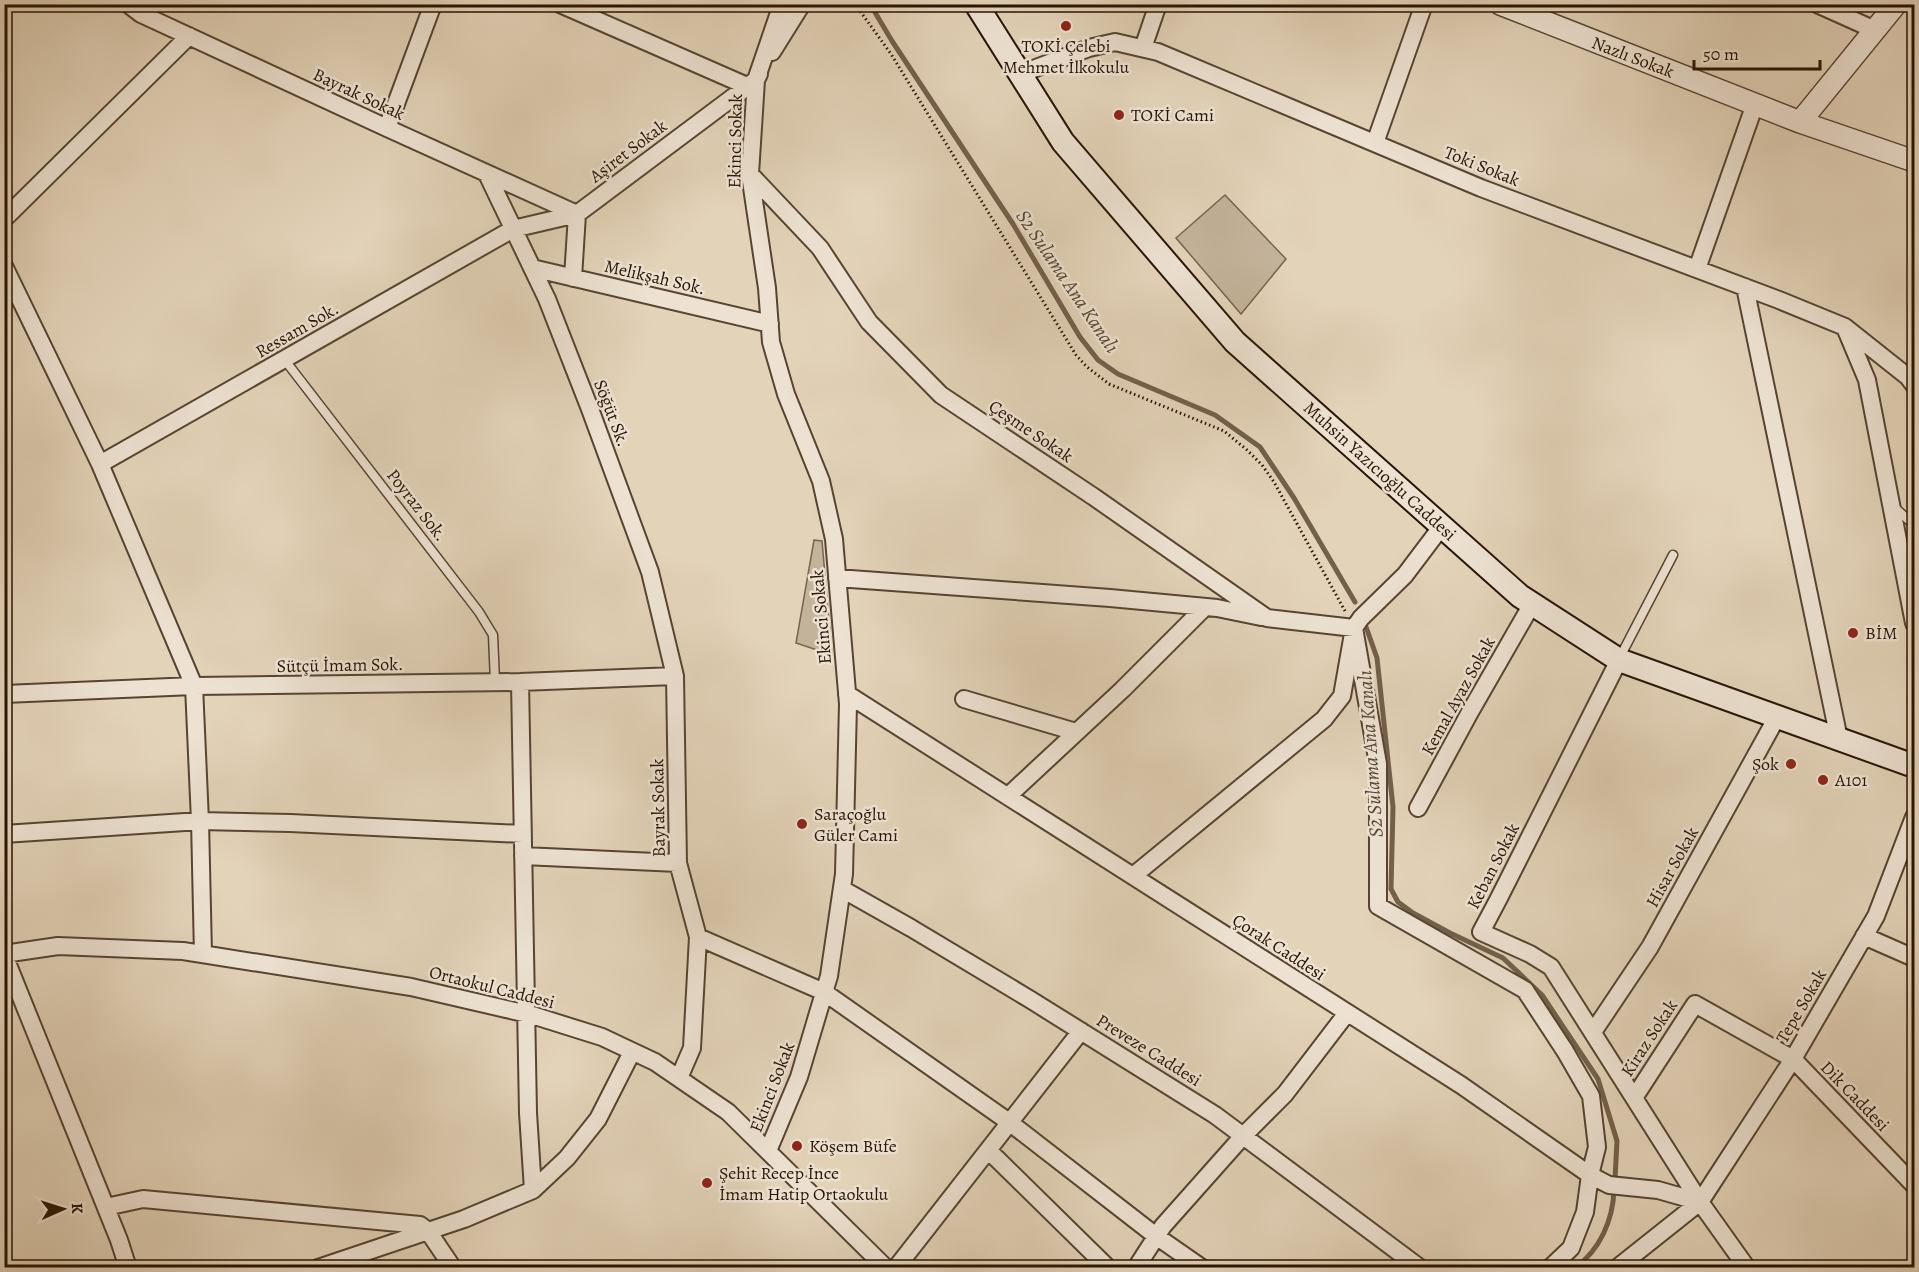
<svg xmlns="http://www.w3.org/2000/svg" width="1919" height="1272" viewBox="0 0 1919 1272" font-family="Alegreya,serif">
  <rect width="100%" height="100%" fill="#e3d3b9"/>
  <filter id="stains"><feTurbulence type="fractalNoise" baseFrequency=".00333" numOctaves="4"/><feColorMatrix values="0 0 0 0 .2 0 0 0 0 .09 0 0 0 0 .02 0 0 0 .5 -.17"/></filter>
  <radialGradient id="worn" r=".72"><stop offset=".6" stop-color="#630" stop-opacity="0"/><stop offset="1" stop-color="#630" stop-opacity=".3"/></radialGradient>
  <path fill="#c3b39a" stroke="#76644f" stroke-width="1.5" d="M1225 195 1286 259 1241 314 1176 238Z
    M814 540 822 541 832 655 796 643Z"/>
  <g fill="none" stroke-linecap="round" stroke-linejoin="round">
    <path stroke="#72604b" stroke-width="5" d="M870 4 892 41 1013 224 1080 337 1098 360 1118 374 1215 415 1260 447 1294 498 1355 602
      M1365 624 1377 658 1393 807 1391 889 1398 902 1413 913 1450 933 1503 958 1542 995 1598 1079 1617 1141 1615 1179
      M1575 1268C1600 1250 1613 1220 1614 1190"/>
    <g stroke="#574431" stroke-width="11">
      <path id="service" d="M284 359 479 612 493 635 495 682
        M1893 506 1914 525
        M1619 659 1673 555"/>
    </g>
    <g stroke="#574431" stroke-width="20">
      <path id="minor" d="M128 4 141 14 387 128 577 214 573 278
        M560 4 747 86
        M1817 4 1875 30
        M1143 48 1158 4
        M772 52 802 4
        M1020 74 1089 48 1115 42 1158 52 1481 188 1779 300 1845 327 1908 377 1914 385
        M387 128 433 4
        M1375 143 1424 4
        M487 174 547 299 590 409 650 572 675 676 678 863 698 937
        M750 174 820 248 869 322 941 395 1094 497 1267 618 1354 628 1378 764V906L1525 990 1565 1051 1591 1096 1597 1147 1590 1175 1585 1212 1571 1248 1550 1268
        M4 219 189 36
        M4 266 100 464 194 686 200 821 203 954
        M532 268 770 324
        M1697 269 1755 104
        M1745 287 1839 739
        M1846 330 1867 380 1914 623
        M100 464 513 229 577 214 756 80 759 74
        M837 578 1110 598 1217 608 1261 617
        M1619 660 1498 900 1481 932 1530 954 1551 967 1700 1202 1747 1268
        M520 682 528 1113 533 1190
        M4 694 194 686 520 682 675 676
        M847 694 1461 1085 1590 1175 1609 1185 1658 1190 1700 1202
        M964 699 1076 732
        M1008 796 1122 690 1205 607
        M1418 808 1470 712 1532 604
        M4 834 200 821 290 823 523 834
        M523 856 678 863
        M1133 876 1324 719 1342 696 1354 628 1361 618 1405 575 1442 526
        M842 889 911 928 1031 1000 1215 1115 1420 1268
        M1864 936 1914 958
        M4 954 58 946 183 951 411 987 532 1015 602 1037 655 1062 728 1112 886 1268
        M4 955 119 1240 128 1268
        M1593 1032 1650 947 1777 717
        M679 1078 692 1048 698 937 824 992 1009 1122 1156 1236 1202 1268
        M1634 1098 1695 1004 1793 1059 1914 1185
        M988 1150 1108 1268
        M768 1151 799 1077 829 976 844 874 848 704 834 539 821 481 786 394 771 342 767 288 750 174 756 80 782 4
        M106 1207 143 1199 420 1225 428 1231 453 1268
        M318 1268 464 1219 533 1190 567 1158 598 1119 632 1052
        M896 1268 1081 1031
        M1136 1268 1163 1226 1243 1136 1285 1094 1347 1013
        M1617 1268 1700 1202 1793 1059 1876 916 1914 817"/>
    </g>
    <g stroke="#574431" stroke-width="24">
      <path id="tertiary" d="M1500 4 1800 122 1914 161
        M1800 122 1896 4"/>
    </g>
    <g stroke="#281404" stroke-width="26">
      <path id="secondary" d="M976 4 1063 142 1235 342 1520 596 1619 660 1914 766"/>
    </g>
    <path stroke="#281404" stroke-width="3" stroke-dasharray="1.5 3" stroke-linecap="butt" d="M855 4 891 54 1076 355 1087 367 1109 384 1224 431 1247 450 1262 465 1274 482 1345 611"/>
    <use href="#service" stroke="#ede2d2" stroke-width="8"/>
    <use href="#minor" stroke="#ede2d2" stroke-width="16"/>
    <use href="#tertiary" stroke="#ede2d2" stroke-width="21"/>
    <use href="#secondary" stroke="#ede2d2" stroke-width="22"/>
  </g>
  <g fill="#8f2418" stroke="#ede2d2" stroke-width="2">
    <circle cx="1066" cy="26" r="6"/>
    <circle cx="1119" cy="115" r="6"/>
    <circle cx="1853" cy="633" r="6"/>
    <circle cx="1791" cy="764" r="6"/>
    <circle cx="1823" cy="780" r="6"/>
    <circle cx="802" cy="824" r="6"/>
    <circle cx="797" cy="1146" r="6"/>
    <circle cx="707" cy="1183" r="6"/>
  </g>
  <g text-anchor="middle" stroke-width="5" stroke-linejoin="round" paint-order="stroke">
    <g font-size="18" fill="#281404" stroke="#ede2d2" text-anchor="start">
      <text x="1066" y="52" text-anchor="middle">TOKİ Çelebi<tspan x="1066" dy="21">Mehmet İlkokulu</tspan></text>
      <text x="1131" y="121">TOKİ Cami</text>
      <text x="1865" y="639">BİM</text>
      <text x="1779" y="770" text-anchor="end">Şok</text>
      <text x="1835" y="786">A101</text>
      <text x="814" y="820">Saraçoğlu<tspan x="814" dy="21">Güler Cami</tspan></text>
      <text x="809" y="1152">Köşem Büfe</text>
      <text x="719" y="1179">Şehit Recep İnce<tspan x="719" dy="21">İmam Hatip Ortaokulu</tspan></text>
    </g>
    <g font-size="18" fill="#281404" stroke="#ede2d2">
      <text transform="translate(1633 57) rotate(21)" y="6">Nazlı Sokak</text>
      <text transform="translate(359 94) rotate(25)" y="6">Bayrak Sokak</text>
      <text transform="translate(735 141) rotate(-89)" y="6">Ekinci Sokak</text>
      <text transform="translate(628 151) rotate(-37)" y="6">Aşiret Sokak</text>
      <text transform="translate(1482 166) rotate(22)" y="6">Toki Sokak</text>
      <text transform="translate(655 277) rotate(13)" y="6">Melikşah Sok.</text>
      <text transform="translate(297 330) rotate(-30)" y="6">Ressam Sok.</text>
      <text transform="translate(612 413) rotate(69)" y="6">Söğüt Sk.</text>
      <text transform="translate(1031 431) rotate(34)" y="6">Çeşme Sokak</text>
      <text transform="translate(1380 471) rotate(42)" y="6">Muhsin Yazıcıoğlu Caddesi</text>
      <text transform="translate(417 505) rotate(52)" y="6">Poyraz Sok.</text>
      <text transform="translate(821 617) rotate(-95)" y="6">Ekinci Sokak</text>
      <text transform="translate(340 665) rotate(-1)" y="6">Sütçü İmam Sok.</text>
      <text transform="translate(1458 696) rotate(-61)" y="6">Kemal Ayaz Sokak</text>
      <text transform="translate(658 808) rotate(-91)" y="6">Bayrak Sokak</text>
      <text transform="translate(1493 866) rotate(-63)" y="6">Keban Sokak</text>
      <text transform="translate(1672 867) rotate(-61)" y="6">Hisar Sokak</text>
      <text transform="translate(1279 947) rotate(33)" y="6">Çorak Caddesi</text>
      <text transform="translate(492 987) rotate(14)" y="6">Ortaokul Caddesi</text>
      <text transform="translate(1801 1006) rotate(-60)" y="6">Tepe Sokak</text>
      <text transform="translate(1649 1038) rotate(-57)" y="6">Kiraz Sokak</text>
      <text transform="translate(1149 1050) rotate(32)" y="6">Preveze Caddesi</text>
      <text transform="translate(772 1087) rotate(-69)" y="6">Ekinci Sokak</text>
      <text transform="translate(1855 1096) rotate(46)" y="6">Dik Caddesi</text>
    </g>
    <g font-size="20" font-style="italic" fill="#594634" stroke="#ede2d2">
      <text transform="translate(1068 281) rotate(56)" y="7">S2 Sulama Ana Kanalı</text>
      <text transform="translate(1370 754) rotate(-94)" y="7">S2 Sulama Ana Kanalı</text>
    </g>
  </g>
  <rect width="1919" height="1272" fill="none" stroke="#e3d3b9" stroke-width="24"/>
  <rect x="6" y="6" width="1907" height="1260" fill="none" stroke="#281404" stroke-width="3"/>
  <rect x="12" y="12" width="1895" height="1248" fill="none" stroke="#281404" stroke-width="1.5"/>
  <g transform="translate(63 1209) rotate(87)" stroke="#ede2d2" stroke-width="4.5" paint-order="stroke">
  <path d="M0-4.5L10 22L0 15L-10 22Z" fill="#281404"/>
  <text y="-9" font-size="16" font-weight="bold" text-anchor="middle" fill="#281404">K</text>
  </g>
  <path d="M1694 60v9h126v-9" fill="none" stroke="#281404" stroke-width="3"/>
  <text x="1703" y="60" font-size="18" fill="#281404" stroke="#ede2d2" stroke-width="4.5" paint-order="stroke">50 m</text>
  <rect width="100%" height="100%" filter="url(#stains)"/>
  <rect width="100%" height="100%" fill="url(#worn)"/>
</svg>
